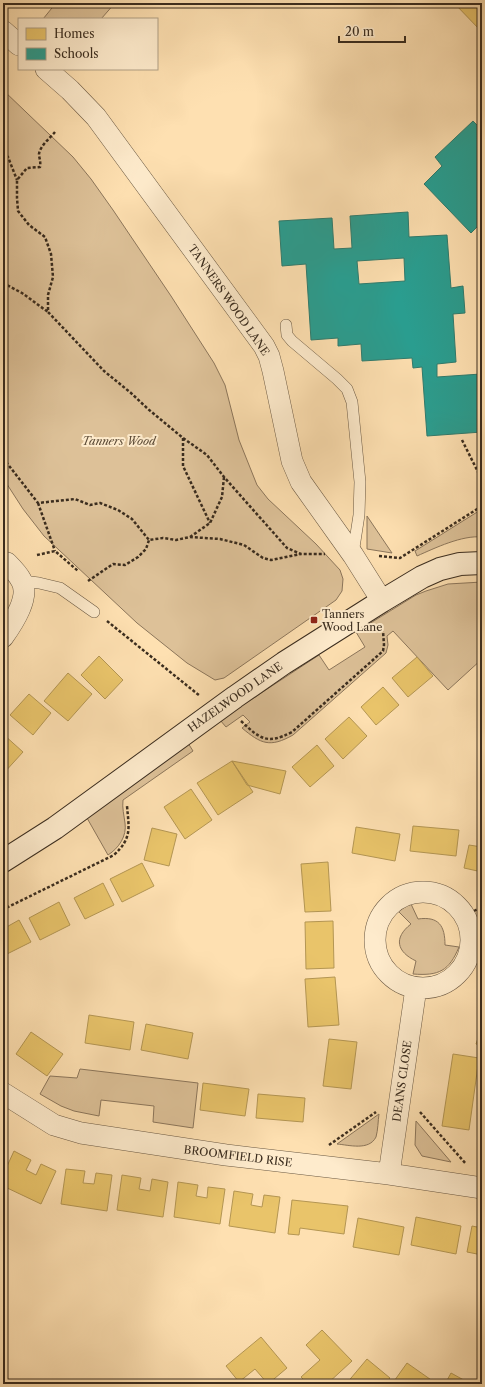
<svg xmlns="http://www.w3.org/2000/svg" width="485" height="1387" viewBox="0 0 485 1387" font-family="'Libre Caslon Text',serif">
  <rect width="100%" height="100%" fill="#fee0b1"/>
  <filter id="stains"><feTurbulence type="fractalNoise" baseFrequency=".005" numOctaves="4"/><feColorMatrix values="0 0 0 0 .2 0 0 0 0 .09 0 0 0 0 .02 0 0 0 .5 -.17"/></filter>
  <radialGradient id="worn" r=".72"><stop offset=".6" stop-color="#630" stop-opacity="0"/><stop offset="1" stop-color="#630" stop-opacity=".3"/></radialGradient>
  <path fill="#ddc198" stroke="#8c765b" d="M56 3H115L101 19H43Z
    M3 90 73 157 91 179 113 210 171 296 214 363 225 385 239 440 257 485 268 499 316 544 340 570 343 579 342 591 336 600 224 678 215 680 187 663 137 623 44 536 23 509 3 478Z
    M482 509V537C462 535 435 548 417 556L415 551Z
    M367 516 392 553 367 549Z
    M482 582V659L448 690 393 631 387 636 388 645 386 653 293 735C270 748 261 744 242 728L250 722 243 715 226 727 220 720 319 655 329 670 365 647 356 632 416 595 426 591 448 584Z
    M188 743 193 751 123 800C122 808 124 815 125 823 127 836 119 848 108 855L87 818Z
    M411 904 418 919C439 916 445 926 445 945L459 947C449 971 439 976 413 974L416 961C397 952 393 938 411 924L398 911Z
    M80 1069 198 1083 193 1128 153 1122 154 1106 101 1100 99 1116 74 1111 61 1106 40 1094 50 1076 77 1078Z
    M379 1114C378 1121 378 1130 376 1137 369 1151 349 1145 337 1144Z
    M416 1121 451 1162 422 1156 415 1145Z"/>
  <path fill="#e9c46a" stroke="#b49653" d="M454 3H482V29L480 30Z
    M99 656 123 680 105 699 81 675Z
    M417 657 433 676 408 697 392 678Z
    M68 673 92 694 68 721 44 701Z
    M383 687 399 705 376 725 361 707Z
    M29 694 51 713 33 735 10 715Z
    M349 717 367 736 343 759 325 739Z
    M3 734 23 752 3 774Z
    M317 745 334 766 310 787 292 767Z
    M232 761 286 771 280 794 247 785Z
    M232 761 253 792 218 815 197 783Z
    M191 789 212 820 185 839 164 807Z
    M413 826 459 830 456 856 410 851Z
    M356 827 400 834 395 861 352 853Z
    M152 828 177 834 169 866 144 860Z
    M469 845 482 847V872L464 868Z
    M328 862 331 911 305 912 301 864Z
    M142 863 154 886 122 902 110 879Z
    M103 883 114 905 85 919 74 898Z
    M59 902 70 925 40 940 29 918Z
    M19 920 31 942 3 956V929Z
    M333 921 334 968 306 969 305 922Z
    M335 977 339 1025 308 1027 305 979Z
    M89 1015 134 1022 130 1050 85 1043Z
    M146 1024 193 1033 188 1059 141 1050Z
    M482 1026V1046L476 1044Z
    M31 1032 63 1054 47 1076 16 1054Z
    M329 1039 357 1042 351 1089 323 1086Z
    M453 1054 479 1058 469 1130 442 1126Z
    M203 1083 249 1089 245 1116 200 1110Z
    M258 1094 305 1098 303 1122 256 1118Z
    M14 1151 31 1160 26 1170 36 1175 41 1164 56 1171 41 1204 3 1186V1175Z
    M66 1169 85 1171 83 1183 94 1184 96 1173 112 1175 107 1211 61 1204Z
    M122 1175 141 1178 139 1189 150 1191 152 1179 168 1182 163 1217 117 1210Z
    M178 1182 198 1185 196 1196 207 1198 208 1187 225 1189 220 1224 174 1217Z
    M234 1191 253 1194 251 1205 262 1207 264 1195 280 1197 275 1233 229 1226Z
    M292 1200 348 1206 344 1234 300 1228 299 1235 288 1234Z
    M416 1217 461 1226 456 1254 411 1245Z
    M358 1218 404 1227 399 1255 353 1247Z
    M472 1226 482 1228V1255L467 1252Z
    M322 1330 352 1361 327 1384H308L301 1377 320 1360 306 1345Z
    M261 1337 287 1368 268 1384 255 1369 239 1382 226 1366Z
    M367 1359 390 1378 384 1384H346Z
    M407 1363 437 1384H392Z
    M451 1373 471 1384H445Z"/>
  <path fill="#2a9d8f" stroke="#2f7b6d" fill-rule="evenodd" d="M473 121 482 130V222L471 233 424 184 442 166 435 157Z
    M408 212 409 237 447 235 451 288 463 286 465 313 453 314 456 362 437 364V377L481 374 480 358H482V432L427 436 422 367 413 368 412 358 362 361 361 344 338 346V338L311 340 306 264 282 266 279 221 332 218 334 249 352 248 350 216ZM404 258 405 281 359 284 357 261Z"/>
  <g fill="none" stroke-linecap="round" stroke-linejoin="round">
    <g stroke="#6b5943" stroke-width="12">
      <path id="lane" d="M286 325 287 335 292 341 337 379 347 389 352 402 360 482 359 515 353 554
        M22 581 39 583 60 588 94 612"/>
    </g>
    <g stroke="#6b5943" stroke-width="22">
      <path id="street" d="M3 31 19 45
        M46 69 70 90 96 117 264 346 269 356 273 371 292 461 301 482 353 555 382 601
        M3 562 7 563C12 568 18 574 21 580 31 596 13 623 3 637
        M375 940a48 48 0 1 1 96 0a48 48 0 1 1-96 0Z
        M3 1093 54 1125 81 1133 226 1155 389 1174 482 1188
        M389 1174 416 988"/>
    </g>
    <g stroke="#3a2c1e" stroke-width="24">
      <path id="secondary" d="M3 861 55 828 235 697 284 663 382 601 422 577 440 569 460 564 482 563"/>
    </g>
    <path stroke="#3a2c1e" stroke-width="2.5" stroke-dasharray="3 2" stroke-linecap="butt" d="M55 132C50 138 40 146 39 154 39 158 41 161 40 167L27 168 17 180V198L18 211 29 225 45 237 51 254 53 277 48 295V312L104 371 131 393 148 409 183 438 207 455 224 477 287 548 301 554H325
      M3 152 8 157 17 180
      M3 283 22 293 48 312
      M183 438V466L210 523
      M462 440 482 480
      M3 458 38 503 75 499 90 505 100 503 118 510 132 519 149 540 163 538 176 540 190 537 220 539 244 545 263 558 271 560 301 554
      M38 503 55 551
      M190 537 210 523 222 497 224 477
      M37 555 55 551 78 571
      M379 556 400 558 482 506
      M88 581 113 564 125 565 138 557 146 549 149 540
      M107 621 200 696
      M241 721C260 739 267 745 292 732L383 651 384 645 383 631
      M3 905 6 908 114 855C132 838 129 829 127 806
      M474 911 482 907
      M420 1112 466 1164
      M329 1145 376 1112"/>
    <use href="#lane" stroke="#feebcc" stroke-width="11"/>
    <use href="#street" stroke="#feebcc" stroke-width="21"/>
    <use href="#secondary" stroke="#feebcc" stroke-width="22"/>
  </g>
  <rect fill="#8f2418" stroke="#feebcc" stroke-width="1.5" x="310" y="616" width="8" height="8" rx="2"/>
  <g text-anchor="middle" stroke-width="4" stroke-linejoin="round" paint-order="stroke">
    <g font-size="11" fill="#3a2c1e" stroke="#feebcc">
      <text transform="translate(229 300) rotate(55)" y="4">TANNERS WOOD LANE</text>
      <text transform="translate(235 697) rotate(-35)" y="4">HAZELWOOD LANE</text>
      <text transform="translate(402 1081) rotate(-82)" y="4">DEANS CLOSE</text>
      <text transform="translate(238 1156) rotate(7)" y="4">BROOMFIELD RISE</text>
    </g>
    <g font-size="11" font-style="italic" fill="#5b4a36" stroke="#feebcc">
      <text x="119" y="445">Tanners Wood</text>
    </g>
    <g font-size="11" fill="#3a2c1e" stroke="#feebcc" text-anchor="start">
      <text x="322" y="618">Tanners<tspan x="322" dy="13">Wood Lane</tspan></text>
    </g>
  </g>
  <rect width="485" height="1387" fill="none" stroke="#fee0b1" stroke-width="16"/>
  <rect x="4" y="4" width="477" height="1379" fill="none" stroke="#3a2c1e" stroke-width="2"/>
  <rect x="8" y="8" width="469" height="1371" fill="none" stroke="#3a2c1e"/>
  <rect x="18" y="18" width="140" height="52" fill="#feebcc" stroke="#b09f86"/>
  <rect x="26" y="28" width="20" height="12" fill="#e9c46a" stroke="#b09f86"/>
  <text x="54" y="38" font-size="12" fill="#3a2c1e">Homes</text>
  <rect x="26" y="48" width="20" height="12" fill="#2a9d8f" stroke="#b09f86"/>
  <text x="54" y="58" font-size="12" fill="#3a2c1e">Schools</text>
  <path d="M339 36v6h66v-6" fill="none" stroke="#3a2c1e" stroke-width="2"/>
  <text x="345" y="36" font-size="12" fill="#3a2c1e" stroke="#feebcc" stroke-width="3" paint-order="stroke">20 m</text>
  <rect width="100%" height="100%" filter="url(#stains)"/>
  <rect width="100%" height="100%" fill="url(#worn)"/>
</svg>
